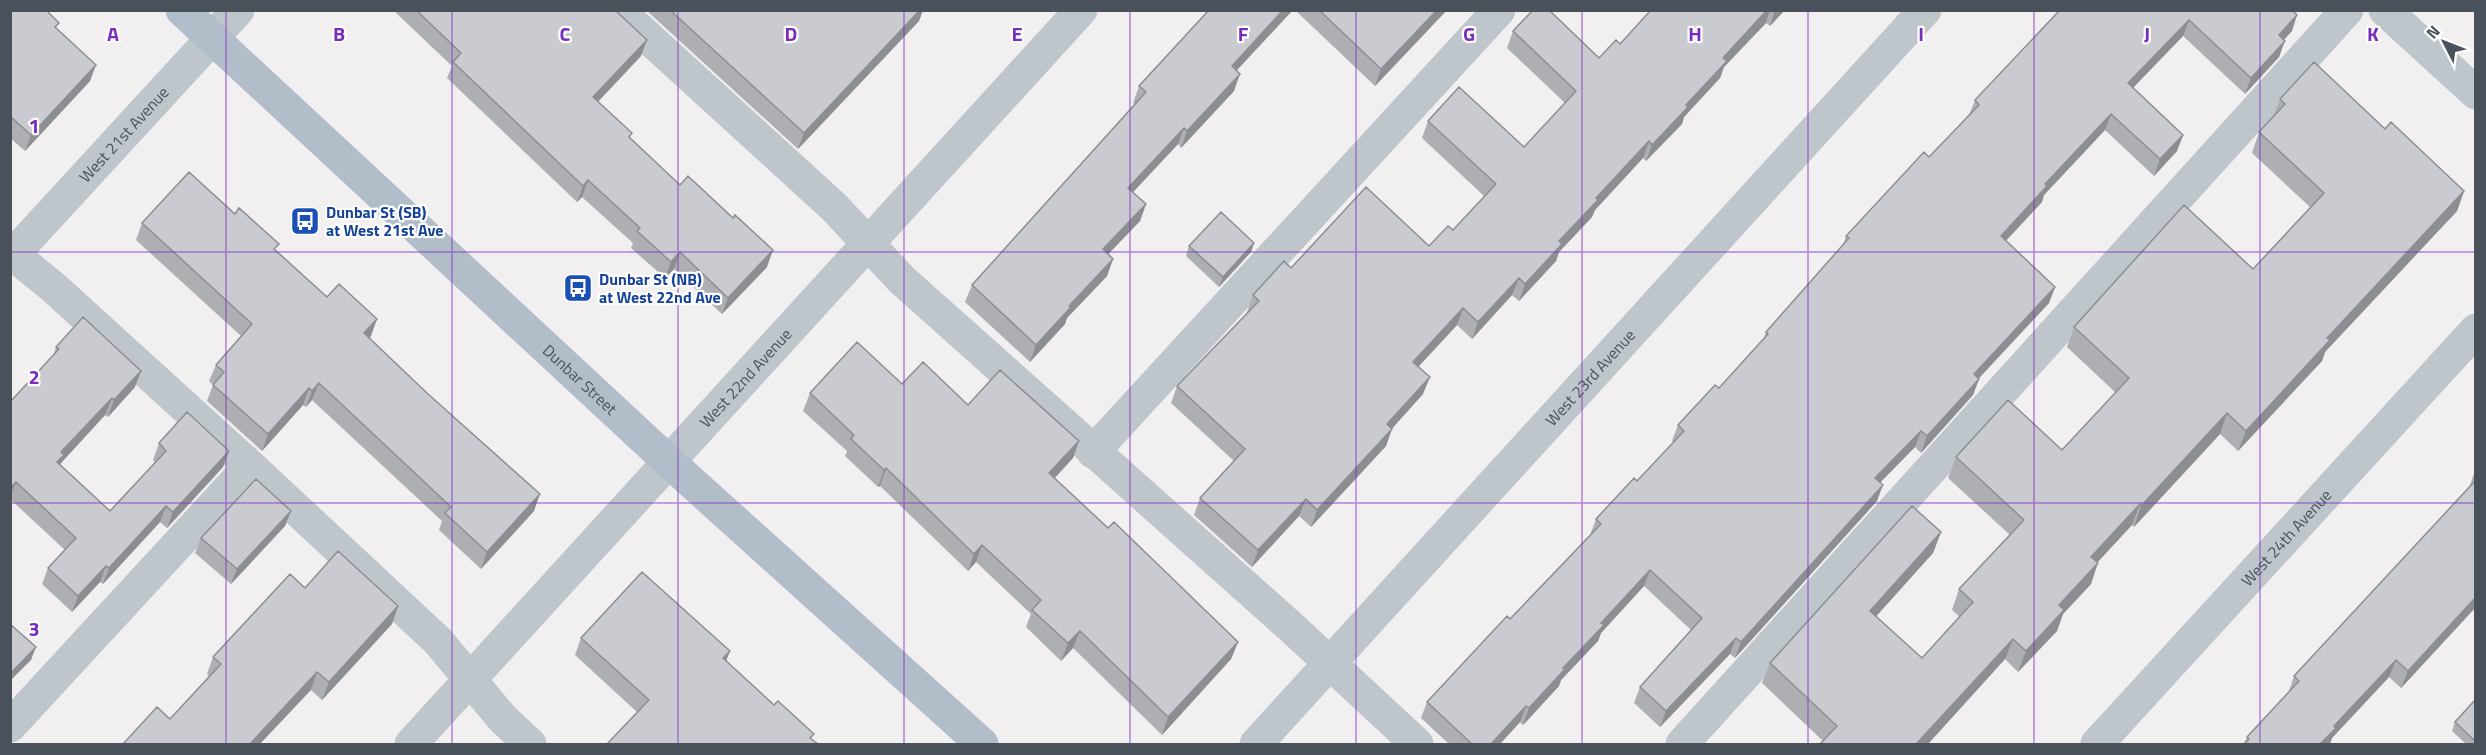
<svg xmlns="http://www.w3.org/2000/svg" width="2486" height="755" viewBox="0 0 2486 755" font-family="'Titillium Web',sans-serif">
  <rect width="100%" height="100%" fill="#f1efef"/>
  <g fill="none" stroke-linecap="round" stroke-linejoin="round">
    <g stroke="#bec6cc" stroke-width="33">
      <path d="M618 10 834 207 902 280 1291 627 1417 744"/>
      <path d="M2385 10 2476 93"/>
      <path d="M10 252 53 287 250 466 438 641 503 719 530 744"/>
      <path id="s1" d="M10 258 238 10"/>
      <path d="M1093 452 1499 10"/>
      <path d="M10 726 250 466"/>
      <path id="s2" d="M411 744 1081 10"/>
      <path id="s3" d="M1256 744 1925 10"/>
      <path d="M1682 744 2347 10"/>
      <path id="s4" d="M2097 744 2476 330"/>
    </g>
    <path stroke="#b1beca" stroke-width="33" id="s5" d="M182 10 668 461 982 744"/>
  </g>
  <path fill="#adafb3" d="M10 10 57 29 90 81 25 151 10 138Z
    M393 10H615L641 56 598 102 630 138 767 267 722 314 674 269 665 278 631 248 633 243 582 197 577 202 447 78 452 66Z
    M646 10H923L919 21 798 149Z
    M1295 10H1447L1375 86Z
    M1651 10H1785L1770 26 1766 23 1724 67 1720 78 1684 117 1682 124 1646 161 1643 158 1595 210 1592 217 1559 252 1556 261 1519 301 1512 295 1472 339 1457 325 1418 367 1423 394 1392 428 1386 446 1311 527 1299 516 1252 567 1194 515 1200 498 1234 461 1171 403 1177 386 1248 313 1247 312 1253 295 1291 268 1429 246 1453 230 1484 196 1422 138 1428 121 1524 147 1565 103 1507 48 1513 31 1599 58 1620 44Z
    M2060 10H2292V31L2284 40 2279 57 2245 94 2183 36 2133 88 2183 135 2177 151 2154 176 2105 130 2044 195 2042 202 2006 241 2055 287 2049 303 1979 378 1973 395 1921 453 1915 447 1880 482 1877 501 1735 658 1730 654 1660 727 1634 703 1640 687 1691 630 1644 586 1601 633 1598 641 1561 680 1559 686 1523 725 1520 722 1500 744H1449L1421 718 1427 702 1510 619 1590 535 1596 519 1637 481 1674 442 1672 441 1678 425 1719 388 1763 341 1766 332 1843 245 1846 236 1929 157 1969 115 1975 100Z
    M1237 71 1234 91 1181 148 1178 144 1133 192 1146 204 1140 221 1108 254 1113 259 1107 276 1067 318 1065 324 1030 362 965 302 972 285 1135 104 1133 103 1139 86Z
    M2280 99 2385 129 2464 191 2457 211 2325 352 2322 361 2238 451 2220 434 2134 527 2132 525 2097 562 2091 584 2063 614 2057 631 2018 672 2005 659 1928 744H1820L1823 741 1762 683 1770 663 1941 532 1933 553 1876 616 1922 658 1960 617 1952 610 1959 589 2010 535 1948 478 1956 457 2062 450 2116 393 2067 347 2074 327 2253 269 2311 208 2252 153 2259 132 2274 116Z
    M235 214 371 336 369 338 534 511 481 569 439 530 442 521 312 400 306 407 303 405 262 451 207 401 213 385 209 381 216 365 241 336 136 240 142 223Z
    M1254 243 1251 252 1219 287 1186 256 1189 246Z
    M56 347 135 387 108 417 105 415 61 463 60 465 110 511 155 462 153 460 159 443 229 451 223 467 167 528 160 522 103 584 100 582 72 612 42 584 48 568 65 550 10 499V402L53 356Z
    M902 384 1079 441 1073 458 1054 478 1108 528 1238 642 1231 659 1162 735 1073 648 1061 661 1026 627 1031 614 976 562 968 571 880 486 878 487 845 456 847 451 803 411 810 393Z
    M2475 471V608L2401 688 2389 677 2332 738 2330 744H2244L2247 737 2288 694 2294 676 2469 488Z
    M291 511 285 526 231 584 195 553 201 538Z
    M305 588 398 606 392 624 322 700 311 690 170 719 209 676 207 674 213 657Z
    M581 638 730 651 726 661 812 739 637 712 575 655Z
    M2475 700V744H2466L2452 731 2455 722Z"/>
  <path fill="#8d8e92" d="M918 10H923L919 21 798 149 804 133Z
    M1283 10H1293L1225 83 1232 66Z
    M1437 10H1447L1375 86 1381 69Z
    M1767 10H1770L1766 23 1724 67 1720 78 1684 117 1682 124 1646 161 1652 145 1723 58Z
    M1775 10H1785L1770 26Z
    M2297 15 2292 31 2273 51 2279 35Z
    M2189 20 2183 36 2122 99 2128 83Z
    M647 40 641 56 587 113 593 97Z
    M2285 41 2279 57 2245 94 2251 78Z
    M96 65 90 81 25 151 31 135Z
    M1240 74 1234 91 1181 148 1187 131Z
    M2111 114 2105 130 2044 195 2042 202 1995 252 2001 236 2045 184Z
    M1184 128 1178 144 1122 204 1128 188Z
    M2183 135 2177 151 2154 176 2160 159Z
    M1649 141 1643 158 1595 210 1592 217 1559 252 1556 261 1519 301 1525 284 1559 241 1596 198Z
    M588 180 582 197 577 202 583 186Z
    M2464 191 2457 211 2325 352 2322 361 2238 451 2246 431 2327 338Z
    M1146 204 1140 221 1097 266 1103 249Z
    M1254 243 1251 252 1219 287 1223 277Z
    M773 250 767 267 722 314 728 298Z
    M680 252 674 269 665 278 671 262Z
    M1113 259 1107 276 1067 318 1065 324 1030 362 1036 345 1069 306Z
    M1519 278 1512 295 1472 339 1478 322Z
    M2055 287 2049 303 1968 390 1974 374Z
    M1463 308 1457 325 1407 379 1413 362Z
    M377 319 371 336 358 350 364 333Z
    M141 371 135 387 108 417 114 400Z
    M1430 377 1423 394 1381 441 1387 424Z
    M1979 379 1973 395 1921 453 1927 436Z
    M319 383 312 400 306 407 312 391Z
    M309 388 303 405 262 451 268 434Z
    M112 398 105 415 61 463 58 471 51 479 61 452Z
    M2227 413 2220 434 2134 527 2141 506Z
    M1392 429 1386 446 1311 527 1317 510Z
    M1921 431 1915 447 1869 494 1875 478Z
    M1079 441 1073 458 1043 491 1049 473Z
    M229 451 223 467 167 528 173 512Z
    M886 468 880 486 878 487 884 470Z
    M16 482 10 497V488Z
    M1883 485 1877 501 1735 658 1741 642Z
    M540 494 534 511 481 569 487 552Z
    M1306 499 1299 516 1252 567 1258 550Z
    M2140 504 2132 525 2084 577 2091 557Z
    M166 506 160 522 103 584 109 568Z
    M291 511 285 526 231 584 237 569Z
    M1941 532 1933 553 1863 631 1870 611Z
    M982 545 976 562 968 571 974 554Z
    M2098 563 2091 584 2063 614 2057 631 2018 672 2026 651 2059 605Z
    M106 566 100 582 72 612 78 596Z
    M1650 570 1644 586 1601 633 1598 641 1561 680 1559 686 1523 725 1529 708 1601 623Z
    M2475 598V608L2401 688 2408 671Z
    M398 606 392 624 322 700 329 682Z
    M1080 631 1073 648 1061 661 1068 643Z
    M1736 638 1730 654 1660 727 1666 711Z
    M2013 639 2005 659 1928 744H1917Z
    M1238 642 1231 659 1162 735 1168 717Z
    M36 647 31 660 10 681V674Z
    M730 651 723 668V658Z
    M2396 660 2389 677 2332 738 2330 744H2320L2334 726Z
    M317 672 311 690 260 744H250Z
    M1526 706 1520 722 1500 744H1491Z"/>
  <path fill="#c9cbd0" stroke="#8d8e92" stroke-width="1.5" d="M10 10H46L59 23 55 27 96 65 31 135 10 116Z
    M416 10H615L647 40 593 97 632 133 629 137 680 185 688 176 733 218 735 215 773 250 728 298 680 252 671 262 637 231 640 228 588 180 583 186 453 62 461 53Z
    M670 10H920L804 133Z
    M1209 10H1283L1232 66 1240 74 1187 131 1184 128 1128 188 1146 204 1103 249 1113 259 1069 306 1071 307 1036 345 972 285 1146 92 1139 86Z
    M1319 10H1437L1381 69Z
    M1533 10H1549L1599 58 1616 40 1620 44 1651 10H1767L1723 58 1727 61 1686 105 1688 107 1652 145 1649 141 1596 198 1598 200 1559 241 1562 244 1525 284 1519 278 1478 322 1463 308 1413 362 1430 377 1387 424 1392 429 1317 510 1306 499 1258 550 1200 498 1245 449 1177 386 1259 301 1253 295 1284 261 1291 268 1366 187 1429 246 1448 226 1453 230 1496 184 1428 121 1459 87 1524 147 1576 91 1513 31Z
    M2060 10H2292L2297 15 2279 35 2285 41 2251 78 2189 20 2128 83 2183 135 2160 159 2111 114 2045 184 2047 186 2001 236 2055 287 1974 374 1979 379 1927 436 1921 431 1875 478 1883 485 1741 642 1736 638 1666 711 1640 687 1702 618 1650 570 1601 623 1604 625 1563 668 1565 669 1529 708 1526 706 1491 744H1472L1427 702 1507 616 1510 619 1601 524 1596 519 1634 478 1637 481 1684 431 1678 425 1715 385 1719 388 1768 334 1766 332 1849 238 1846 236 1924 152 1929 157 1979 105 1975 100Z
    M2314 62 2385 129 2391 122 2464 191 2327 338 2330 340 2246 431 2227 413 2141 506 2140 504 2091 557 2098 563 2059 605 2064 610 2026 651 2013 639 1917 743 1918 744H1820L1837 726 1770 663 1912 506 1941 532 1870 611 1922 658 1973 602 1959 589 2024 520 1956 457 2008 400 2062 450 2129 378 2074 327 2184 205 2253 269 2324 193 2259 132 2285 104 2280 99Z
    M189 172 235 214 239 208 279 244 274 249 327 297 339 284 377 319 364 333 428 394 540 494 487 552 445 513 451 507 319 383 312 391 309 388 268 434 213 385 224 372 216 365 252 324 142 223Z
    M1221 212 1254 243 1223 277 1189 246Z
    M83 317 141 371 114 400 112 398 61 452 64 455 57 462 110 511 166 451 159 443 187 412 229 451 173 512 166 506 109 568 106 566 78 596 48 568 76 538 16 482 10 488V402L59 349 56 347Z
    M857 342 902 384 923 362 968 405 1000 370 1079 441 1049 473 1108 528 1114 522 1238 642 1168 717 1080 631 1068 643 1032 610 1041 600 982 545 974 554 886 468 884 470 851 439 854 435 810 393Z
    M256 479 291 511 237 569 201 538Z
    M2475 481V598L2408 671 2396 660 2334 726 2336 728 2320 744H2244L2249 739 2247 737 2299 681 2294 676Z
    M338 551 398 606 329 682 317 672 250 744H123L157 707 170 719 221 664 213 657 290 574 305 588Z
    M642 572 730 651 723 658 774 705 778 701 814 734 810 738 818 744H607L649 700 581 638Z
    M10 624 36 647 10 674Z
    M2475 700V741L2455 722Z"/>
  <path fill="none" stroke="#7b2cbf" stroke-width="1.5" stroke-opacity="0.55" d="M226 10V744M452 10V744M678 10V744M904 10V744M1130 10V744M1356 10V744M1582 10V744M1808 10V744M2034 10V744M2260 10V744M10 252H2476M10 503H2476"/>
  <defs>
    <g id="bus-square" transform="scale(1.5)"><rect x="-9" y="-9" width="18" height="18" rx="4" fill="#1a4fb4" stroke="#fff"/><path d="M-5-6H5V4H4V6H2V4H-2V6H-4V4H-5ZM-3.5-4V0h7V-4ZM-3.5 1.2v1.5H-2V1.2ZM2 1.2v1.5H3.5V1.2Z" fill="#fff"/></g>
  </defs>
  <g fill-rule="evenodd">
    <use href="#bus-square" x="305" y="221"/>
    <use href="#bus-square" x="578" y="288"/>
  </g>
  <g text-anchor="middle" stroke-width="4.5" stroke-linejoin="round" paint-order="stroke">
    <g font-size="16" fill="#49525a" stroke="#fff">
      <text dy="6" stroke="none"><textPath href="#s1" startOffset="168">West 21st Avenue</textPath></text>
      <text dy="6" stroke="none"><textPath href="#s2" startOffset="496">West 22nd Avenue</textPath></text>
      <text dy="6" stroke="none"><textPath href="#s3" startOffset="496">West 23rd Avenue</textPath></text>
      <text dy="6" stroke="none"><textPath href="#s5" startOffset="543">Dunbar Street</textPath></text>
      <text dy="6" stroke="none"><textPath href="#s4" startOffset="280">West 24th Avenue</textPath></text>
    </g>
    <g font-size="16" font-weight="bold" fill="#164399" stroke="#fff" text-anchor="start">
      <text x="326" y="218">Dunbar St (SB)<tspan x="326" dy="18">at West 21st Ave</tspan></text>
      <text x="599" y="285">Dunbar St (NB)<tspan x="599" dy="18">at West 22nd Ave</tspan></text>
    </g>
  </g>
  <g font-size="20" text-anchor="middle" font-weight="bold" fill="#7b2cbf" stroke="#fff" stroke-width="4.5" stroke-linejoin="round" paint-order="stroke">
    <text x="113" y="41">A</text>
    <text x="339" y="41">B</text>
    <text x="565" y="41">C</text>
    <text x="791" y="41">D</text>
    <text x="1017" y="41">E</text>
    <text x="1243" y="41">F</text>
    <text x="1469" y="41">G</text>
    <text x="1695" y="41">H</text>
    <text x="1921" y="41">I</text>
    <text x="2147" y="41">J</text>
    <text x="2373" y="41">K</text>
    <text x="34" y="133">1</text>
    <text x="34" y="384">2</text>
    <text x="34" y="636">3</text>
  </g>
  <rect width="2486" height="755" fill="none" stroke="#49525a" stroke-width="24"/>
  <g transform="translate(2444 42) rotate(312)" stroke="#ffffff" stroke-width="4.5" paint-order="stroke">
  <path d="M0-4.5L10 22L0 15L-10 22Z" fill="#49525a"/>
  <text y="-9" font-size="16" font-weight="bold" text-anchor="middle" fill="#49525a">N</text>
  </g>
</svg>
